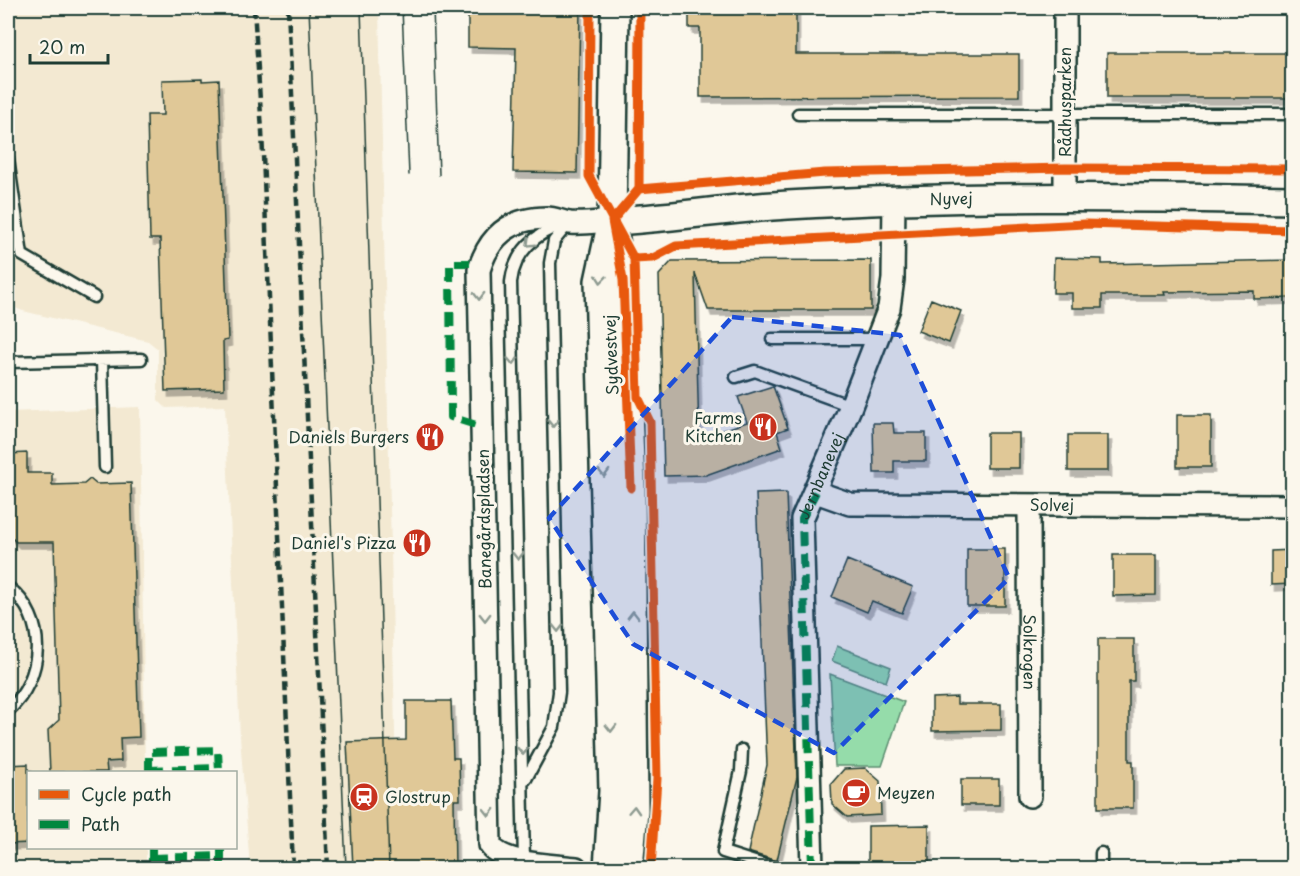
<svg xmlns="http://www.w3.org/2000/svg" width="1300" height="876" viewBox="0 0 1300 876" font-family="'Playpen Sans',sans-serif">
  <defs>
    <filter id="shadow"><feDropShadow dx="3.5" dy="6" stdDeviation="0" flood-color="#0004"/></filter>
  </defs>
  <rect width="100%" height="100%" fill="#fbf7ec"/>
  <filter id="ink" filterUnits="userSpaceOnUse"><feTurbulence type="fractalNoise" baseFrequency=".0167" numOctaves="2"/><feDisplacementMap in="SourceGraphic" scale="12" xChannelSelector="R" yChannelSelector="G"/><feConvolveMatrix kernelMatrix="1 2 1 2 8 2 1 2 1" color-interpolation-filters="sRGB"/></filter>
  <g filter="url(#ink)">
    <path fill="#f3e9d2" d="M8 8H379L398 868H250L240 736 225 406 166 408 158 400V349L148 341 23 311 8 305Z
      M140 407 145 772H28V848H146V861L8 866V412Z"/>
    <path fill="#95dcaa" stroke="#5a8c6f" stroke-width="1.5" d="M837 646 891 667 886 682 832 661Z
      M830 674 904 702 882 766H835Z"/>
    <path fill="#e0c897" stroke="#1f3d34" stroke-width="1.5" filter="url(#shadow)" d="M468 8H580L577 173 513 172 516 48 468 47Z
      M689 8H796V54H1019V96L700 97V28H689Z
      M1107 53H1293V98H1107Z
      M202 79V81L219 80 228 340 223 341 224 389 165 391 160 239H150L147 115H163L162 80Z
      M1054 258 1102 259V264L1293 260V298L1254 299V291L1164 292 1165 295H1102V308H1072V293H1053Z
      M871 260V310H708L695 273 699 438 747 422 738 397 773 386 788 428 777 432 782 448 706 475 664 476 659 275 672 261Z
      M931 299 961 311 949 343 918 331Z
      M1177 415H1211V467H1177Z
      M873 423H893L894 433H926V461H894V473H874Z
      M987 433H1019V468H987Z
      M1068 435H1108V471H1068Z
      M27 453V473H52V485L84 484 90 479 96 484 131 483 139 737 120 738 121 761 106 762 107 772H50L48 730 59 720 54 542H16L8 534V454Z
      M786 493 797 777 777 860H774L748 852 767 765 756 494Z
      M967 549H1005V606H967Z
      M1293 550V584L1271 585V551Z
      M1113 555H1156V595L1113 596Z
      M847 560 913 587 902 613 872 601 867 612 832 597Z
      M1098 639H1134V681H1129V761H1133V808H1098Z
      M957 697V704H1001V730L932 731V698Z
      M406 701H451L453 758H459L460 800H454L455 868H353L347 742 406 740Z
      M28 764V843L8 844V765Z
      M865 768 880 781 881 815 847 817 832 804 831 784 844 769Z
      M961 779H999V805H961Z
      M929 825V868H868V826Z"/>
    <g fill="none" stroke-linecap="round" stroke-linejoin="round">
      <g stroke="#1f3d34" stroke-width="15">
        <path id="service" d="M798 114H1292
          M8 159 22 255 94 297
          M772 339H879
          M102 360 105 467
          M8 362 141 359
          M736 377 755 371 851 406
          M8 587C49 618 44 679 8 711
          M742 750 741 771 723 852 773 868 811 867
          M526 779 554 727 559 692 550 263 554 241 569 223
          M524 861 511 282C514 253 536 232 563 225
          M1101 868V853"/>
      </g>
      <g stroke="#1f3d34" stroke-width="26">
        <g id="minor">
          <path d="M1065 8V196"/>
          <path id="s1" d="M816 492 850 504 1292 506"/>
          <path id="s2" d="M1029 506 1030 796"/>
          <path d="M576 868C553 865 503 865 490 845L479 270C489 236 510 218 547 218 555 218 562 222 570 223 583 224 598 222 612 221"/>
          <path id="s3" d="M812 868 802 519 851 406 889 308 893 279 894 200"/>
        </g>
      </g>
      <g stroke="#1f3d34" stroke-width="32">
        <g id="tertiary">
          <path id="s4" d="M612 221C670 218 729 208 788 205 956 195 1124 197 1292 200"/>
          <path d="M614 234 623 280 631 488 634 810 629 868"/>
          <path d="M608 868 613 791 599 281 612 221 615 8"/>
        </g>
      </g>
      <use href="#service" stroke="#fbf7ec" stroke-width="10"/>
      <use href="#minor" stroke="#fbf7ec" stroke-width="21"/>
      <use href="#tertiary" stroke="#fbf7ec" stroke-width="27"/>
      <path stroke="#1f3d34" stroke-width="1.5" d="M309 8 346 868
        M361 8 389 868
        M402 8 409 175
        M433 8 439 175"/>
      <path stroke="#1f3d34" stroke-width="4.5" stroke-dasharray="9 4.5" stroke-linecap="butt" d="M254 8 262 131 293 868
        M288 8 328 868"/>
      <path stroke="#00873e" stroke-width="8" stroke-dasharray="15 8" stroke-linecap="butt" d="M470 263H450L451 417 482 427
        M149 770 218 768
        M149 772V752L218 750 219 772
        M152 848V868
        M221 848V868
        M152 858 221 856
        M812 868 802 519 816 492"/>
      <g stroke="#fbf7ec" stroke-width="13">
        <path id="cycleway" d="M590 8 589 176 634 259
          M639 189 825 173 1065 168 1292 169
          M612 221 623 280 631 488
          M612 221 639 189 640 8
          M651 868 657 779 650 422 638 397 634 259 653 258 676 246 1085 224 1292 230"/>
      </g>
      <use href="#cycleway" stroke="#e8590c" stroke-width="9"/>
    </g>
    <defs><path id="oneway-chevron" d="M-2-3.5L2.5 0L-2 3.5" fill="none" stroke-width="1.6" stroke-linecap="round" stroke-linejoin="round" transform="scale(1.5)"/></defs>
    <g stroke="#8d9a90">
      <use href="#oneway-chevron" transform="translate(530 243) rotate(136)"/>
      <use href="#oneway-chevron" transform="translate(601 279) rotate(96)"/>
      <use href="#oneway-chevron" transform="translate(479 296) rotate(89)"/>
      <use href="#oneway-chevron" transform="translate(513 361) rotate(88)"/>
      <use href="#oneway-chevron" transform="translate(553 423) rotate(89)"/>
      <use href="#oneway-chevron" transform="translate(604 473) rotate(89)"/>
      <use href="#oneway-chevron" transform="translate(518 556) rotate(89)"/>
      <use href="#oneway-chevron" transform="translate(633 615) rotate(-90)"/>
      <use href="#oneway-chevron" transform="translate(485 617) rotate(89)"/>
      <use href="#oneway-chevron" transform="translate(558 628) rotate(89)"/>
      <use href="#oneway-chevron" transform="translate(611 728) rotate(89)"/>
      <use href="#oneway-chevron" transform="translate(523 751) rotate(89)"/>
      <use href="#oneway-chevron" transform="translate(634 810) rotate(-87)"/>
      <use href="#oneway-chevron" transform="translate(489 812) rotate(89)"/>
    </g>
  </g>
  <path fill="#1d4ed8" fill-opacity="0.2" stroke="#1d4ed8" stroke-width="4.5" stroke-dasharray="12 8" stroke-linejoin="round" d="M732 317 900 335 1009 578 834 753 633 644 549 518Z"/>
  <defs>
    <g id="restaurant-disc" transform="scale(1.5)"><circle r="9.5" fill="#c8321e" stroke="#fbf7ec"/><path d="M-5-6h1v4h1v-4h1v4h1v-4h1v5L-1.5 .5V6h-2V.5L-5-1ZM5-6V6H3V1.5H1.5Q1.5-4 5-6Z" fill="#fff"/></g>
    <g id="cafe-disc" transform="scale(1.5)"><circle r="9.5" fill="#c8321e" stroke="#fbf7ec"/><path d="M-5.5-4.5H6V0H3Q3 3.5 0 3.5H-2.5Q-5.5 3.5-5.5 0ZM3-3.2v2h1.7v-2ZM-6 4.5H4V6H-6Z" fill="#fff"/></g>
    <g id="station-disc" transform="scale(1.5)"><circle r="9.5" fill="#c8321e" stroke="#fbf7ec"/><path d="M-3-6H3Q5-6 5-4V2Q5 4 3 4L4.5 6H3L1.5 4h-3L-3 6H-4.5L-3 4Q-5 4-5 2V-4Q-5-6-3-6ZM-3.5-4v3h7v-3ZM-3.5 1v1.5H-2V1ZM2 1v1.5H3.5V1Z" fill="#fff"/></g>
  </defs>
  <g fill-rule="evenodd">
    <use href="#restaurant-disc" x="763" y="427"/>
    <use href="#restaurant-disc" x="430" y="437"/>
    <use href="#restaurant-disc" x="417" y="543"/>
    <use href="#cafe-disc" x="856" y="793"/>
    <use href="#station-disc" x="364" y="797"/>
  </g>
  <g text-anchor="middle" stroke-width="6" stroke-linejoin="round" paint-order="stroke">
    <g font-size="16" fill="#1f3d34" stroke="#fbf7ec">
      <text transform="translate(1065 102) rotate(-90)" y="6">Rådhusparken</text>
      <text dy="6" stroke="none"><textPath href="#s4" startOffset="340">Nyvej</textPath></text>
      <text transform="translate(611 355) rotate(-92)" y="6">Sydvestvej</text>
      <text dy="6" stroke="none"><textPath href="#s3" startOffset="396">Jernbanevej</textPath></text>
      <text dy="6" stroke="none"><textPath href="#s1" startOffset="238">Solvej</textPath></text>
      <text transform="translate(484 519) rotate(-91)" y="6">Banegårdspladsen</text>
      <text dy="6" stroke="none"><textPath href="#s2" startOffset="146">Solkrogen</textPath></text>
    </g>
    <g font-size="16" fill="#1f3d34" stroke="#fbf7ec" text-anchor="end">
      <text x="742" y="424">Farms<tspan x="742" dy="18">Kitchen</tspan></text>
      <text x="409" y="443">Daniels Burgers</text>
      <text x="396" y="549">Daniel's Pizza</text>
      <text x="877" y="799" text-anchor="start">Meyzen</text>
      <text x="385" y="803" text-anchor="start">Glostrup</text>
    </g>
  </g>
  <rect width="1300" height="876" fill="none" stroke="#fbf7ec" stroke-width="30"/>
  <rect x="15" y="15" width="1270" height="846" fill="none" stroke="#1f3d34" stroke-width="2" filter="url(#ink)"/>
  <rect x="27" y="771" width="210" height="78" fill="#fbf7ec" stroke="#a3ada2" stroke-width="1.5"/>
  <rect x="39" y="790" width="30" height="9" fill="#e8590c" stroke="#a3ada2" stroke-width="1.5"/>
  <text x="81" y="801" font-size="18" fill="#1f3d34">Cycle path</text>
  <rect x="39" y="820" width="30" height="9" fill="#00873e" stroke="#a3ada2" stroke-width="1.5"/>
  <text x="81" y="831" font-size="18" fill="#1f3d34">Path</text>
  <path d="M30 54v9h78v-9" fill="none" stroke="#1f3d34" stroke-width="3"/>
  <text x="39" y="54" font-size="18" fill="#1f3d34" stroke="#fbf7ec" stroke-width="4.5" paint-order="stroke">20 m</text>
</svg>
